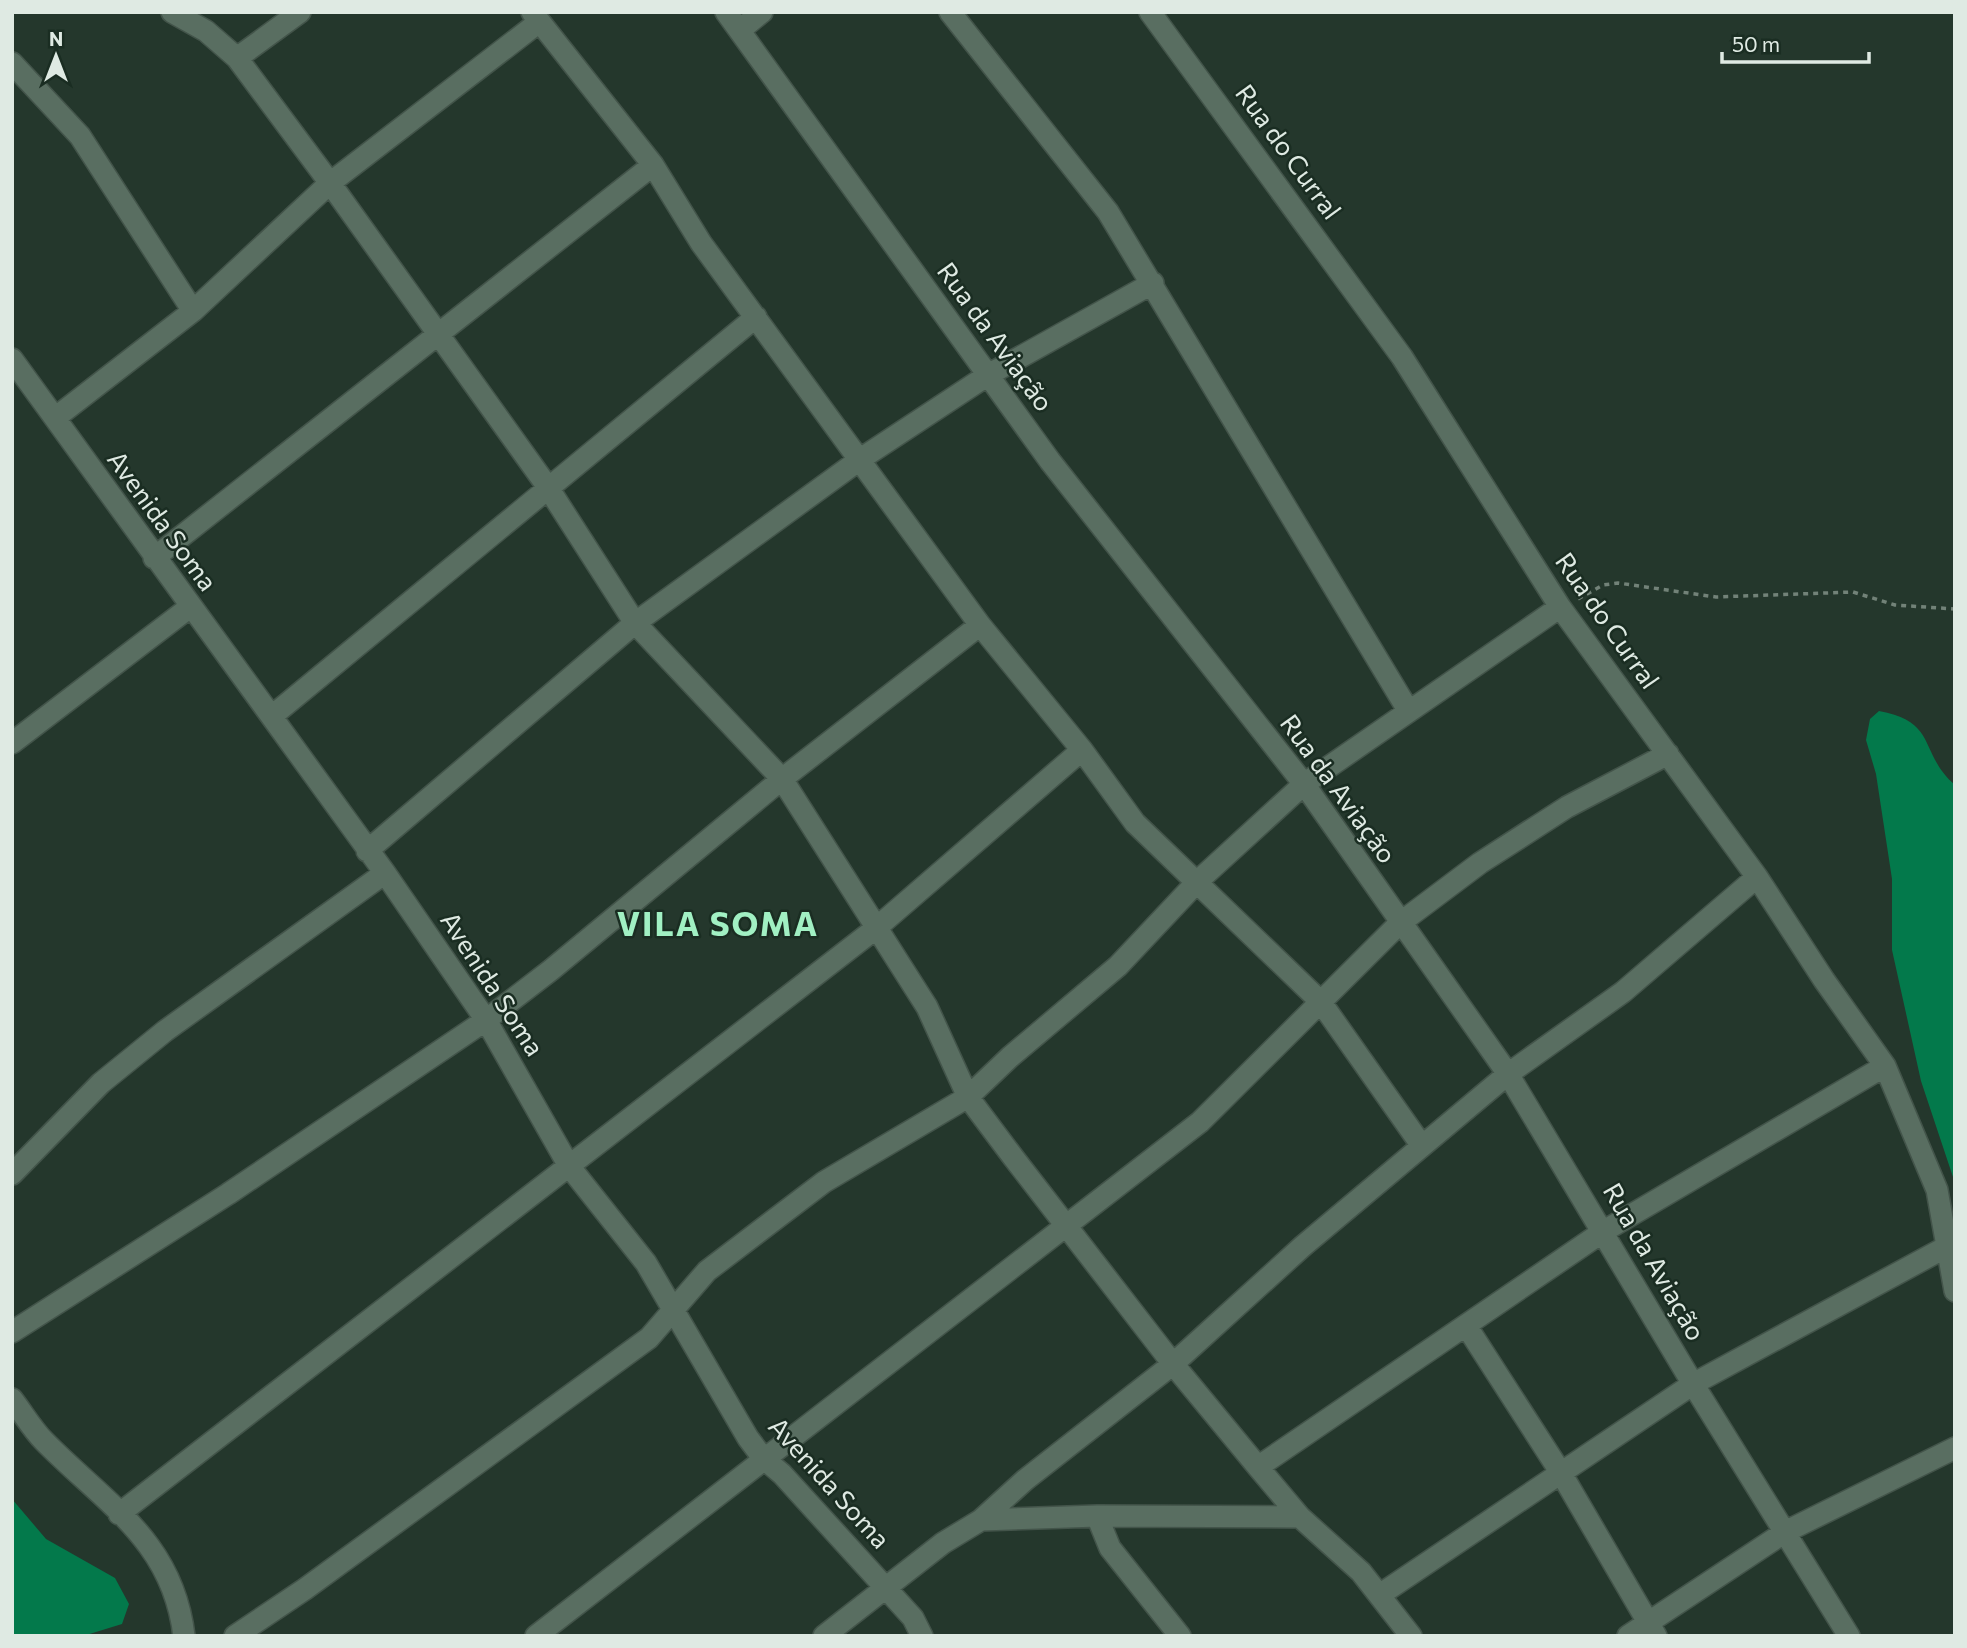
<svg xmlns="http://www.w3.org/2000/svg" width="1967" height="1648" viewBox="0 0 1967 1648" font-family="Commissioner,sans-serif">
  <rect width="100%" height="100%" fill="#24372c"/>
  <path fill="#03794b" d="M1879 711C1939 722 1918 753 1955 785V1183L1921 1081 1892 950V879L1876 774 1866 740 1870 719Z
    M12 1499 46 1539 115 1578 129 1604 122 1624 83 1636H12Z"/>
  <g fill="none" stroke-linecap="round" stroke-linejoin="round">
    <g stroke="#43544a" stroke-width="24">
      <path id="minor" d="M172 12 206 31 237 58 330 183 547 486 635 623 782 779 927 1007 968 1097 1013 1157 1173 1364 1258 1467 1300 1517 1361 1572 1411 1636
        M532 12 653 165 701 243 980 625 1082 750 1135 823 1320 1001 1422 1146
        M726 12 1050 461 1304 784 1508 1074 1693 1384 1849 1636
        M950 12 1108 212 1408 710
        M1150 12 1402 357 1560 607 1757 877 1824 980 1885 1066 1937 1190 1955 1291
        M740 30 762 12
        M237 58 300 12
        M12 63 80 136 193 311
        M12 359 385 873 486 1020 569 1166 646 1263 748 1438 763 1458 782 1474 913 1618 922 1636
        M55 418 193 311 330 183 539 22
        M154 558 653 165
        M272 716 756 317
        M12 743 190 607
        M367 851 635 623 862 458 988 375 1153 283
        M12 1174 101 1083 165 1031 385 873
        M1467 1327 1561 1473 1656 1636
        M12 1332 228 1194 486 1020 551 970 782 779 980 625
        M12 1399C23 1413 32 1429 44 1441 106 1504 173 1541 184 1636
        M1258 1467 1604 1231 1885 1066
        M119 1514 875 929 1082 750
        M1097 1516 1110 1548 1180 1636
        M981 1520 1097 1516 1300 1517
        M1381 1594 1693 1384 1948 1246
        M235 1636 305 1589 649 1338 707 1271 824 1182 968 1097 1010 1057 1118 966 1198 881 1304 784 1560 607
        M536 1636 1200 1122 1400 923 1480 863 1567 807 1668 754
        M824 1636 943 1543 981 1520 1025 1480 1173 1364 1303 1246 1508 1074 1623 992 1757 877
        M1628 1636 1785 1532 1955 1448"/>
    </g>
    <path stroke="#728278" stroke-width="3.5" stroke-dasharray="5 5" stroke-linecap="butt" d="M1578 599 1603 585 1618 583 1716 597 1853 592 1895 605 1955 609"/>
    <use href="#minor" stroke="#596e61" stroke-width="21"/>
  </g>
  <g text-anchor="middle" stroke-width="5" stroke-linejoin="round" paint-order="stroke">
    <g font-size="26" fill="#dfeae3" stroke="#1a2d22">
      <text transform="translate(1288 152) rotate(54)" y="9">Rua do Curral</text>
      <text transform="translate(995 337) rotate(54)" y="9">Rua da Aviação</text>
      <text transform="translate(162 521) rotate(54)" y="9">Avenida Soma</text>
      <text transform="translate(1607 621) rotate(55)" y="9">Rua do Curral</text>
      <text transform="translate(1338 789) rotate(54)" y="9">Rua da Aviação</text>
      <text transform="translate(492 984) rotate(57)" y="9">Avenida Soma</text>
      <text transform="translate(1654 1262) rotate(60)" y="9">Rua da Aviação</text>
      <text transform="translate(829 1483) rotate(48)" y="9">Avenida Soma</text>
    </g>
    <g font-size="33" font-weight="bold" letter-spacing="2" fill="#a1f0c3" stroke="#1a2d22">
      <text x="718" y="936">VILA SOMA</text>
    </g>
  </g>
  <rect width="1967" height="1648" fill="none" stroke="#dfeae3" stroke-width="28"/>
  <g transform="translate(56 56)" stroke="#1a2d22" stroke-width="5" paint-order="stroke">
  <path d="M0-5L12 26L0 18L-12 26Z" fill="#dfeae3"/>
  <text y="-10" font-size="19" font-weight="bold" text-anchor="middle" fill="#dfeae3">N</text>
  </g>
  <path d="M1722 52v10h147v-10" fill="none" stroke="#dfeae3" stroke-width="3.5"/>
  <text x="1732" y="52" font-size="21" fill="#dfeae3" stroke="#1a2d22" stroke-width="5" paint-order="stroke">50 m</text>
</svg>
